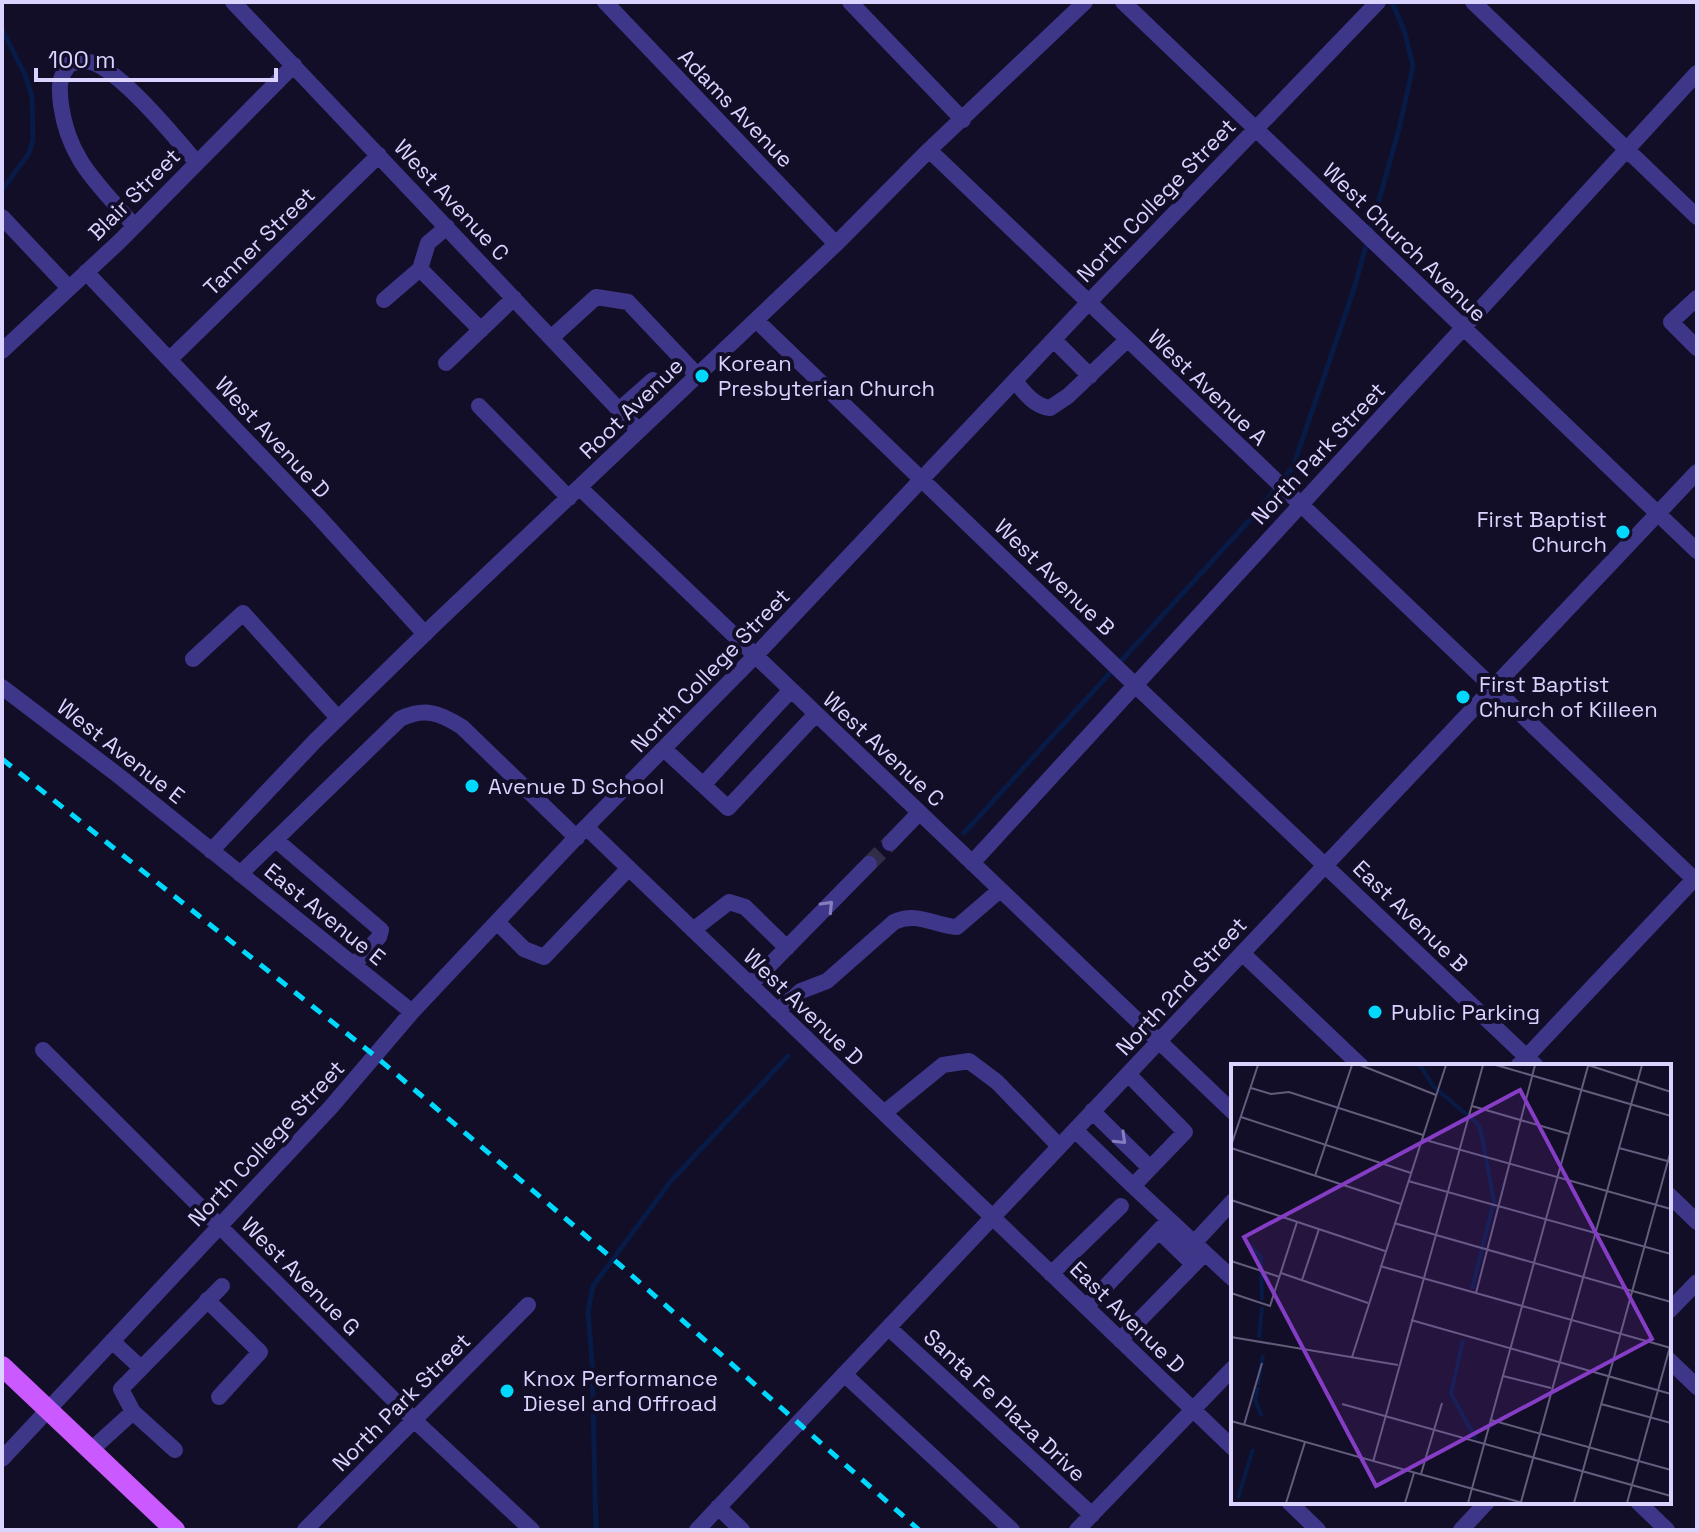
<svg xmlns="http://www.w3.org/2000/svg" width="1699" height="1532" viewBox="0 0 1699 1532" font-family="'Space Grotesk',sans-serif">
  <rect width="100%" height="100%" fill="#130e27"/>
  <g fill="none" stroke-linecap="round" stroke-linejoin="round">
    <path stroke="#071b46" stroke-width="5" d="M2 29 25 75 32 96 33 140 28 155 2 190
      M1370 232 1399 129 1413 66 1405 33 1392 2
      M964 833 1257 512 1293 467 1354 289 1367 242
      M811 1032 819 1024
      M596 1530 592 1361 588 1311 593 1286 671 1181 788 1056"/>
    <path stroke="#312c47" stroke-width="16" stroke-dasharray="16 8" stroke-linecap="butt" d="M869 864 890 843"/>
    <path stroke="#3e3688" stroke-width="16" d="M233 2 638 430
      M605 2 836 244
      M850 2 963 120
      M1123 2 1697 551
      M1473 2 1697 217
      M929 150 1697 882
      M2 217 69 288
      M134 226C100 185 69 162 61 105 59 89 58 77 70 64 78 62 85 60 94 63 124 75 175 137 197 163
      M420 269 481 330
      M86 272 317 515 425 634
      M1697 298 1671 322 1697 348
      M384 300 420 269 428 243 447 227
      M756 320 1135 685 1536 1066
      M551 338 596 297 628 302 697 375
      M1054 340 1090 376
      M2 351 121 240 294 65
      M170 359 379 155
      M446 363 514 298
      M1015 381C1025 393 1034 406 1050 408L1068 396 1127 340
      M479 406 569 498
      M619 410 653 380
      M580 488 1233 1112
      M193 659 243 613 338 718
      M2 687 119 776 412 1012
      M664 749 728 808 815 715
      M703 785 790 691
      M586 827 1233 1448
      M276 840 381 930 379 937 354 965
      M890 843 919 813
      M211 851 315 741 437 622 836 244 929 150 1085 2
      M972 863 1697 73
      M240 874 400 719C425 707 440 713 462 727L577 838
      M497 922 524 949 544 957 629 868
      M693 930 729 902 745 907 787 948
      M1242 953 1361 1066
      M750 985 869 864
      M777 1011 801 991 827 981 894 922C917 911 935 926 957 927L1000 890
      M43 1050 414 1420 532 1530
      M1518 1066 1697 876
      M1128 1074 1185 1132 1133 1186 1233 1279
      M1092 1111 1150 1168
      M884 1113 943 1065 969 1061 997 1082 1059 1146
      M1075 1130 1133 1186
      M1669 1195 1697 1222
      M1159 1231 1193 1264
      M1194 1243 1233 1201
      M1051 1274 1121 1206
      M207 1300 260 1352 219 1397
      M1086 1307 1169 1220
      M1669 1311 1697 1282
      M889 1328 1092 1515
      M1120 1340 1205 1253
      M112 1341 141 1368
      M1669 1360 1697 1387
      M844 1374 1012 1530
      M133 1412 121 1389 222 1286
      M91 1450 133 1412 175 1450
      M2 1459 331 1107 412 1012 586 827 754 657 1088 303 1378 2
      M1289 1502 1318 1530
      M1638 1502 1667 1530
      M718 1507 742 1530
      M305 1530 528 1305
      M697 1530 1697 472
      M1077 1530 1233 1368
      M1461 1530 1487 1502"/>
    <path stroke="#ca5aff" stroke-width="20" d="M2 1366 175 1530"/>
    <path stroke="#00d8fe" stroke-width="5" stroke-dasharray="12 10" stroke-linecap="butt" d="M2 759 375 1056 620 1265 919 1530"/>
  </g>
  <defs><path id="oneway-chevron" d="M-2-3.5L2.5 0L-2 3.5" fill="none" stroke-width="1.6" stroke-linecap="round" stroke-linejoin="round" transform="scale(2)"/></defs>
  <g stroke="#857dbe">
    <use href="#oneway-chevron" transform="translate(828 906) rotate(-46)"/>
    <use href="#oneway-chevron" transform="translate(1121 1139) rotate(44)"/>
  </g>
  <g fill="#00d8fe" stroke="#130e27" stroke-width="3">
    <circle cx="702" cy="376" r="8"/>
    <circle cx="1623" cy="532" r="8"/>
    <circle cx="1463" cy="697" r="8"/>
    <circle cx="472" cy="786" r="8"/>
    <circle cx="1375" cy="1012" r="8"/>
    <circle cx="507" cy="1391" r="8"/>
  </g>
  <g text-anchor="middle" stroke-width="8" stroke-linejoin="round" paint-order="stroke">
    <g font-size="22" fill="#dbd3ff" stroke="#130e27">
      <text transform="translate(736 108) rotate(46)" y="8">Adams Avenue</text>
      <text transform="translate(134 194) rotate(-45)" y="8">Blair Street</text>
      <text transform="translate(452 200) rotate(47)" y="8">West Avenue C</text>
      <text transform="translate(1156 200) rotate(-46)" y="8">North College Street</text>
      <text transform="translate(259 241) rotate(-44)" y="8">Tanner Street</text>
      <text transform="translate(1405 242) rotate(44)" y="8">West Church Avenue</text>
      <text transform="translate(1208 387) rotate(44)" y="8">West Avenue A</text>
      <text transform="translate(631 408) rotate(-44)" y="8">Root Avenue</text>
      <text transform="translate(273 437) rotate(47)" y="8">West Avenue D</text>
      <text transform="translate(1318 453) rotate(-47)" y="8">North Park Street</text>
      <text transform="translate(1055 577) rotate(44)" y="8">West Avenue B</text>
      <text transform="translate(710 670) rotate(-46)" y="8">North College Street</text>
      <text transform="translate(884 749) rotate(43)" y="8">West Avenue C</text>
      <text transform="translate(121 751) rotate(38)" y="8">West Avenue E</text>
      <text transform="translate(325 914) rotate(39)" y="8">East Avenue E</text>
      <text transform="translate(1411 916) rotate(44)" y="8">East Avenue B</text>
      <text transform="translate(1181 986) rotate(-47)" y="8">North 2nd Street</text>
      <text transform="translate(804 1007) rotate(44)" y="8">West Avenue D</text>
      <text transform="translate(266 1143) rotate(-47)" y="8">North College Street</text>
      <text transform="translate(301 1276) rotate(45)" y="8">West Avenue G</text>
      <text transform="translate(1128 1317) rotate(44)" y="8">East Avenue D</text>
      <text transform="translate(401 1402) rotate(-45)" y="8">North Park Street</text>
      <text transform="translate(1005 1405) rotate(43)" y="8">Santa Fe Plaza Drive</text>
    </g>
    <g font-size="22" fill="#dbd3ff" stroke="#130e27" text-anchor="start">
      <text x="718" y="371">Korean<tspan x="718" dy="25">Presbyterian Church</tspan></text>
      <text x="1607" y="527" text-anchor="end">First Baptist<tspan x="1607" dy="25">Church</tspan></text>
      <text x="1479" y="692">First Baptist<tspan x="1479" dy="25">Church of Killeen</tspan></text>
      <text x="488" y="794">Avenue D School</text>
      <text x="1391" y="1020">Public Parking</text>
      <text x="523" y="1386">Knox Performance<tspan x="523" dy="25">Diesel and Offroad</tspan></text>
    </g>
  </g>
  <g transform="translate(1231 1064)">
    <rect width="440" height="440" fill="#130e27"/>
    <path fill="none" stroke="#071b46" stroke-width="4" d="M189 1 202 22 248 61 251 73 263 137 241 225M15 177 30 193 31 236M28 274 31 243M232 276 220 330 245 375M27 321 32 291M27 323 24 336 31 352M7 434 22 385"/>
    <path fill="none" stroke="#635d7d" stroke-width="2" d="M129 1 205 31M265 1 440 52M357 1 440 28M20 24 40 30 58 28 192 71M241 42 338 70M10 53 180 109M191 75 440 145M0 82 27 1M0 84 170 140M388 84 440 98M84 112 121 1M177 117 440 190M0 136 154 187M163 159 440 238M0 197 49 213M149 202 440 284M50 209 137 239M71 216 88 165M0 229 39 242 66 158M245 229 304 1M180 256 440 330M0 273 167 301M121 293 215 1M272 312 320 324M111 340 440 432M370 340 440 359M260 356 440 406M0 357 292 439M13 361 31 299M142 398 252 1M190 410 211 339M290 438 411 1M55 439 74 378M174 439 183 409M237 439 357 2M343 439 440 86M396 439 440 279"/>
    <path fill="#853dc5" fill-opacity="0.15" stroke="#853dc5" stroke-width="4" d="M289 26 421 275 145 422 13 173Z"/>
    <rect width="440" height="440" fill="none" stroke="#dbd3ff" stroke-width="4"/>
  </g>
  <rect width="1699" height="1532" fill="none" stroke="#dbd3ff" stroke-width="8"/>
  <path d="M36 68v12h240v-12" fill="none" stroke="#dbd3ff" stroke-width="4"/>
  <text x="48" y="68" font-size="24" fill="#dbd3ff" stroke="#130e27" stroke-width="6" paint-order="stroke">100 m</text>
</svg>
